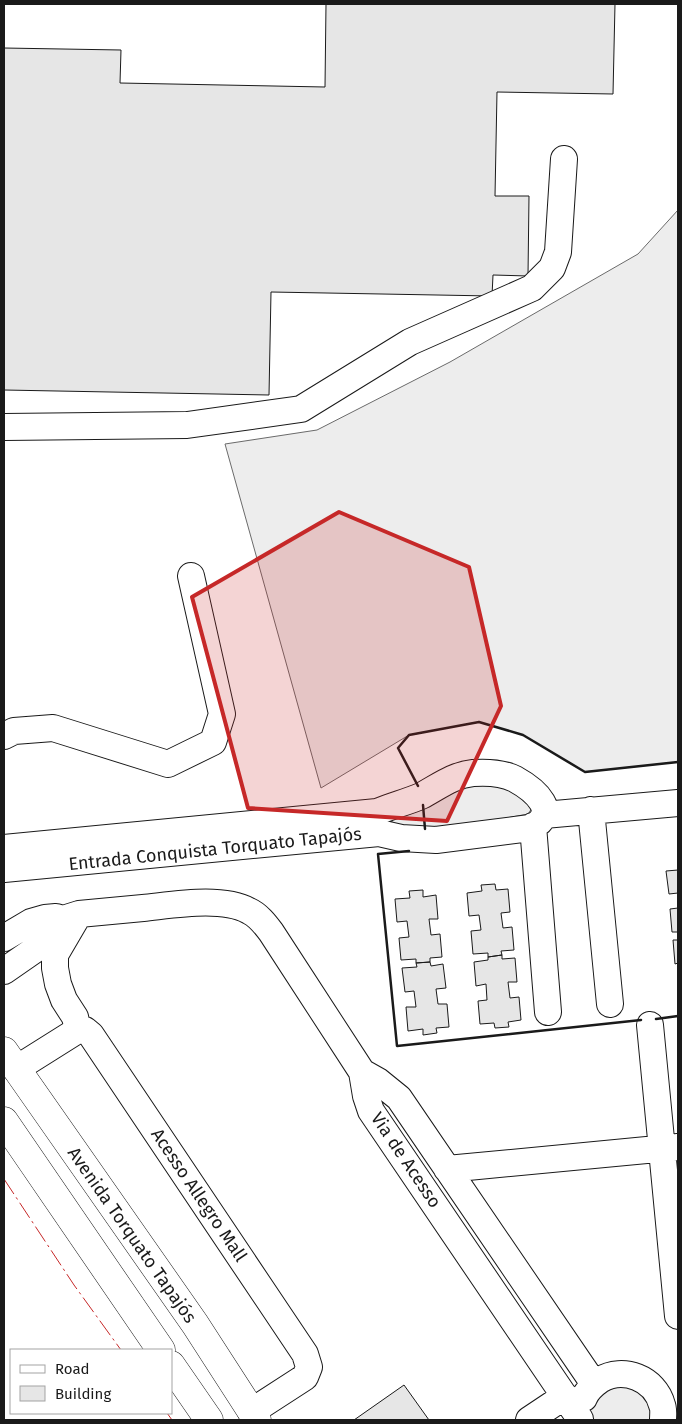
<svg xmlns="http://www.w3.org/2000/svg" width="682" height="1424" viewBox="0 0 682 1424" font-family="'Fira Sans',sans-serif">
  <rect width="100%" height="100%" fill="#fff"/>
  <path fill="#ededed" stroke="#6a6a6a" d="M678 210V762L585 772 523 735 479 722 409 735 321 788 225 444 317 430 450 362 638 254Z
    M507 785 532 808 528 814 443 830 392 824V819L456 786Z
    M609 1385 642 1389 654 1420H590V1408Z"/>
  <path fill="#e6e6e6" stroke="#1a1a1a" d="M326 4H615L613 94 497 92 495 196H529L528 276 493 275 492 296 271 292 269 395 4 390V48L121 50 120 83 325 87Z
    M678 870V895V893L669 894 666 871Z
    M495 884 496 890 508 889 510 912 501 913 503 928 512 927 514 950 501 951 502 955 488 957V953L473 954 471 931 481 930 479 915 469 916 467 893 482 891 481 885Z
    M423 890V897L436 895 438 919H429L431 935 440 934 442 957 430 958V962L416 963V959L401 960 399 938 409 937 407 921 397 922 395 899 410 898 409 891Z
    M678 908V932H672L670 909Z
    M673 940H678V963L675 964Z
    M502 955V959L515 958 517 982H508L510 998 519 997 521 1020 508 1022 509 1027 495 1028 494 1023 480 1024 478 1001 487 1000 486 984 476 986 474 962 488 960V957Z
    M430 962 431 966 443 964 446 988 436 989 438 1004H447L449 1027 436 1028 437 1033 423 1035V1029L408 1031 406 1007H416L414 991 405 992 402 968 417 967 416 963Z
    M404 1385 429 1420H354Z"/>
  <g fill="none" stroke-linecap="round" stroke-linejoin="round">
    <g stroke="#1a1a1a" stroke-width="28">
      <path id="minor" d="M4 427 187 425 301 409 410 342 532 288 552 268 558 252 564 159
        M4 736 14 731 53 728 168 764 213 742 222 714 191 576
        M591 810 610 1004
        M544 815 678 803
        M533 826 548 1012
        M4 848 377 812C391 806 407 802 421 796 438 787 453 775 473 773 487 772 503 773 515 779 535 790 562 813 530 828L436 840 401 838 379 833 4 869
        M4 938 31 922 45 918 56 917 63 919 79 914C100 912 122 910 143 908 173 905 222 896 249 911 258 915 265 924 271 932L362 1072 366 1096 371 1111 580 1419
        M4 971 53 937 63 924
        M650 1025 678 1316
        M78 1030 75 1017 64 1000 58 984 55 968V955L79 914
        M16 1069 78 1030H85L91 1035 305 1354 309 1367 305 1377 251 1412
        M362 1072 378 1081 399 1098 594 1384
        M447 1169 678 1147
        M584 1398C587 1390 593 1385 600 1380 623 1366 655 1378 662 1405 664 1409 663 1415 663 1420
        M529 1420 565 1396"/>
    </g>
    <g stroke="#1a1a1a" stroke-width="29">
      <path id="highway" d="M4 1051 195 1324 257 1420
        M4 1121 161 1350
        M171 1365 209 1420"/>
    </g>
    <use href="#minor" stroke="#fff" stroke-width="26"/>
    <use href="#highway" stroke="#fff" stroke-width="28"/>
    <path stroke="#1a1a1a" stroke-width="2.5" d="M418 786 398 748 409 735 479 722 523 735 585 772 678 762
      M423 805 425 829
      M409 851 378 854 397 1046 641 1020
      M656 1019 678 1016"/>
    <path stroke="#c62828" stroke-width="1" stroke-dasharray="18 4 2.5 4" stroke-linecap="butt" d="M4 1179 74 1285 121 1350
      M167 1413 172 1420"/>
  </g>
  <path fill="#c62828" fill-opacity="0.2" stroke="#c62828" stroke-width="4" stroke-linejoin="round" d="M339 512 469 567 501 706 447 821 248 808 192 597Z"/>
  <g text-anchor="middle" stroke-width="4" stroke-linejoin="round" paint-order="stroke">
    <g font-size="18" fill="#1a1a1a" stroke="#fff">
      <text transform="translate(215 849) rotate(-6)" y="6">Entrada Conquista Torquato Tapajós</text>
      <text transform="translate(406 1160) rotate(56)" y="6">Via de Acesso</text>
      <text transform="translate(199 1195) rotate(56)" y="6">Acesso Allegro Mall</text>
      <text transform="translate(132 1235) rotate(55)" y="6">Avenida Torquato Tapajós</text>
    </g>
  </g>
  <rect width="682" height="1424" fill="none" stroke="#1a1a1a" stroke-width="10"/>
  <rect x="10" y="1349" width="162" height="65" fill="#ffffff" stroke="#a3a3a3"/>
  <rect x="20" y="1365" width="25" height="8" fill="#ffffff" stroke="#a3a3a3"/>
  <text x="55" y="1374" font-size="15" fill="#1a1a1a">Road</text>
  <rect x="20" y="1386" width="25" height="15" fill="#e6e6e6" stroke="#a3a3a3"/>
  <text x="55" y="1399" font-size="15" fill="#1a1a1a">Building</text>
</svg>
